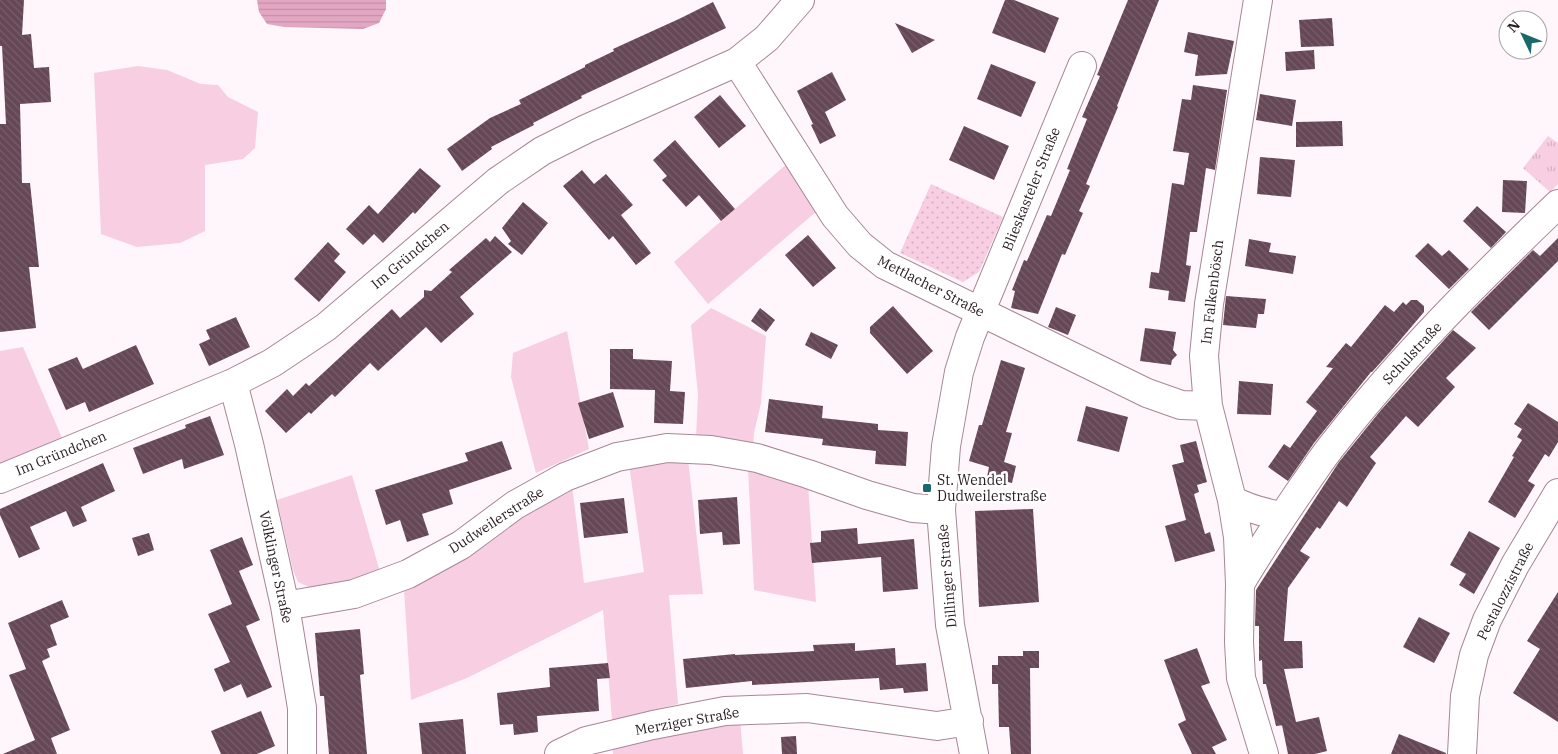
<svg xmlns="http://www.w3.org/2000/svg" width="1558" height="754" viewBox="0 0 1558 754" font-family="'IBM Plex Serif',serif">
  <defs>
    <pattern id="park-tufts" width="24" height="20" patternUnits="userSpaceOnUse" patternTransform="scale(1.25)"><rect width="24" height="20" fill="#f8cee2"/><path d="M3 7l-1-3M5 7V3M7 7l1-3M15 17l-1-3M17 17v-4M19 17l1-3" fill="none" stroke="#d5b0c2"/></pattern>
    <pattern id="garden-dots" width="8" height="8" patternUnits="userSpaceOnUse" patternTransform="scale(1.25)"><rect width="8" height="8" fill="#f8cee2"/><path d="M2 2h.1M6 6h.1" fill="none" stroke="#d5b0c2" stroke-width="1.8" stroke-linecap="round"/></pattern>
    <pattern id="water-rules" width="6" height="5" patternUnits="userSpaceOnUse" patternTransform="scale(1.25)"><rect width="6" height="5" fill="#e3a7c3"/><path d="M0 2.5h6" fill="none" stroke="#c38fa7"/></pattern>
    <pattern id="building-back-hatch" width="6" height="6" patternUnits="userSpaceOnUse" patternTransform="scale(1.25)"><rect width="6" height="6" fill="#654755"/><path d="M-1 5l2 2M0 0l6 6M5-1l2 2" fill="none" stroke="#775e6a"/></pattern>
  </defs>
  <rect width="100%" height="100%" fill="#fef6fa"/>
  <path fill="#f8cee2" d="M138 66 167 70 201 84 218 85 228 97 258 112 255 148 243 159 205 165V231L180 243 137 247 101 234 94 73Z
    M788 163 817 211 708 304 674 262Z
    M711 308 766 336 761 403 754 433 753 447 696 438 698 395 691 325Z
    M567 331 589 449 536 473 511 377 513 353Z
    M23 347 62 438 0 464V351Z
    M688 459 703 594 669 595 678 704 612 720 603 610 467 678 411 700 404 589 539 501 572 485 584 583 644 572 629 464Z
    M748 468 808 484 816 602 754 590Z
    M352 475 380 572 325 588 309 587 298 582 293 570 277 500Z
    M740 719 743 754H613L612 744Z"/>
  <path fill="url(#park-tufts)" d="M1548 136 1558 143V184L1550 192 1523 168Z"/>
  <path fill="url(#garden-dots)" d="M931 184 1003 217 979 272 963 282 900 253Z"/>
  <path fill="url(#water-rules)" d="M257 0H386V9L379 23 363 29 284 27 267 24 259 12Z"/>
  <path fill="url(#building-back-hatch)" d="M0 0H24L22 35 31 34 34 68 49 67 51 102 20 104 22 183H30L39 267H29L36 328 0 332V124H6L2 46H0Z
    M1005 0H1014L1059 18 1045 53 992 33Z
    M1128 0H1159L1117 106 1118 107 1086 184 1090 186 1079 211 1083 213 1065 255 1062 254 1038 314 1011 308 1015 291 1012 290 1024 260 1027 261 1047 215 1051 216 1070 170 1067 169 1087 119 1082 117 1100 76 1097 75Z
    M713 2 726 28 581 96 582 98 533 123 534 125 491 147 492 149 462 171 447 149 490 118 521 104 519 100 585 67V65L614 51 613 49 681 18Z
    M1332 18 1334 46 1301 47 1299 20Z
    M895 23 935 40 912 53Z
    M1188 32 1234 41 1227 74 1195 76 1198 55 1184 52Z
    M1314 50 1315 69 1286 71 1285 52Z
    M991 64 1036 82 1021 117 977 99Z
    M832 72 846 100 825 112 836 136 820 144 811 125 813 124 797 91Z
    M1193 85 1227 90 1215 170 1206 168 1197 232H1190L1186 265 1191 266 1185 302 1168 300 1169 291 1149 288 1151 272 1159 273 1172 183 1184 185 1189 153 1173 151 1182 99 1191 100Z
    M1260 94 1296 100 1292 126 1256 120Z
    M720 95 746 126 719 148 694 117Z
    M1342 121 1343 146 1296 147V122Z
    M964 126 1009 146 994 180 949 160Z
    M675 140 735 209 721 221 699 195 686 207 662 180 667 176 653 160Z
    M1260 157 1295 160 1291 197 1257 194Z
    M420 168 441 186 415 214 413 212 383 243 374 234 363 245 346 229 369 205 378 214Z
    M582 170 594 184 606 174 633 205 621 215 651 253 636 265 613 236 609 240 563 186Z
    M1503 180 1527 181 1525 213 1502 212Z
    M523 202 548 223 522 255 508 244 511 241 502 228Z
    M1477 206 1506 232 1491 248 1463 221Z
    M808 235 836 268 813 287 785 255Z
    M495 236 512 252 460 297 474 314 441 343 426 327 378 371 370 363 335 397 332 394 311 414 309 412 286 433 265 411 287 389 293 396 306 383 309 386 392 309 400 318 424 297V290L431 291 452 272 449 270 486 238 490 242Z
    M1558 238V261L1489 330 1471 312 1533 250 1540 256Z
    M1249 239 1271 243 1269 252 1296 256 1293 274 1245 266Z
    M328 242 340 254 334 261 346 272 319 302 294 279Z
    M1428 243 1442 256 1449 250 1469 269 1449 289 1415 256Z
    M1226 296 1266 299 1264 314H1258L1256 328 1223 325Z
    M1411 300H1417L1424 306V312L1390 352 1372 372H1371L1314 443 1288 481 1268 467 1284 444 1290 448 1317 411 1306 402 1333 368 1326 367 1346 343 1351 347 1385 305 1394 312 1403 302 1406 305Z
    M893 306 933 351 907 374 870 333V327Z
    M1056 307 1076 315 1068 335 1048 327Z
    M760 308 775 320 766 332 751 321Z
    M236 317 250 347 209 366 199 344 210 339 206 330Z
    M1145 328 1176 332 1173 350 1177 355 1172 360 1171 365 1140 361Z
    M1453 330 1476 348 1446 378 1455 387 1418 427 1406 416 1370 457 1376 463 1347 507 1339 501 1320 529 1317 527 1300 551 1310 557 1288 588 1284 641H1302L1303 668 1284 669 1296 722 1319 717 1327 751 1315 754H1288L1282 725H1285L1276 726 1266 684H1263L1262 660 1259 661V626H1255L1256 590 1339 462 1381 410Z
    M811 332 838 345 831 359 805 345Z
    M136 345 154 384 89 412 85 402 66 410 48 369 77 357 83 369Z
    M610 349H633V359L672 361 670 391 685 392 683 424 654 423 655 390 610 389Z
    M1001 360 1025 368 1006 432 1012 433 1004 462 1016 466 1012 483 987 477 989 467 969 461 979 425H982Z
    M1239 381 1273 384 1271 415 1237 414Z
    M613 392 624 427 589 439 578 403Z
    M769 399 823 406 822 418 878 424V430L908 432 906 466 875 464 876 451 822 445 823 439 765 432Z
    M1528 403 1558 422V442L1549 457 1545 454 1528 481 1535 485 1515 518 1488 502 1514 457 1512 456 1522 440 1517 437 1522 429 1514 424Z
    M1086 406 1128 417 1119 452 1077 441Z
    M210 416 224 455 184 469 182 459 143 474 133 448 186 428 185 425Z
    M502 441 512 469 449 490 453 504 422 514 429 535 407 542 400 520 386 525 375 490 468 461 465 453Z
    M1196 441 1207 482 1197 485 1199 492 1194 494 1205 534 1210 532 1215 551 1175 562 1165 526 1186 520 1172 465 1184 462 1180 445Z
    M103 463 115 491 81 507 87 521 73 527 66 511 30 527 40 549 19 558 0 515V509Z
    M737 497 740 544 723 545 722 532 700 534 698 500Z
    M624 498 628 533 584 538 580 503Z
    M1033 509 1039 602 979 607 975 511Z
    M857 528 858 544 914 539 918 589 883 592 881 557 812 563 810 543 821 542V531Z
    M1469 531 1500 548 1474 594 1459 585 1466 574 1450 565Z
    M149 533 154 550 138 556 132 538Z
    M242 537 253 565 239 571 260 620 246 626 272 687 247 698 241 684 224 692 214 669 230 662 208 614 232 604 210 550Z
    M1558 592V722L1513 693 1540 649 1527 641Z
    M62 600 69 617 50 625 57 645 47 649 50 657 42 661 70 730 51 738 57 754H3L35 740 9 675 26 669 8 623Z
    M1419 617 1450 633 1434 663 1403 647Z
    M360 629 364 674 360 675 367 754H329L324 696H320L315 633Z
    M855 643V651L895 648 896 665 926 663 928 691 904 693 903 688 880 690 879 678 752 685V681L686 688 683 659 735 654V655L814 651 813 645Z
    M1197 648 1210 683 1201 686 1227 740 1212 747 1216 754H1192L1178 724 1186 720 1164 660Z
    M1023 651H1039V668H1030L1031 754H1011L1009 727H999L998 684H992V665H998V656H1023Z
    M608 663 610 678 597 679 599 711 537 716 538 732 514 735 513 724 500 725 497 693 550 687 549 668Z
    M261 711 275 746 257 754H221L211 731Z
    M463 719 466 754H422L419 723Z
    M1399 734 1446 753V754H1391Z
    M796 736 797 754H782L781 737Z"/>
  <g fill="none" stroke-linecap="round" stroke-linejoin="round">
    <g stroke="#a88696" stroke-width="30">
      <path id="minor" d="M1258 0 1209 304 1204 356 1208 406 1232 500 1238 537 1240 584 1239 642 1241 678 1264 754
        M737 62 835 216 860 245 885 265 1147 393 1181 405 1208 406
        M233 383 249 444 285 606 302 708V754
        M0 479 233 383 272 363 326 327 498 181 542 151 586 129 737 62 767 38 800 0
        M1232 500C1249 509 1264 513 1283 516
        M1240 584C1260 550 1282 517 1304 485 1314 471 1324 455 1335 442 1402 356 1480 279 1558 204
        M285 606 354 594 408 574 461 545 515 505 565 477 617 457 667 448 711 450 757 458 808 474 867 495 913 508 941 510
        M559 754 586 741 653 725 725 711 807 708 937 726 969 721
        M974 754 950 625 941 510 946 446 959 372 970 337 1082 66
        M1462 754 1465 696 1474 655 1487 620 1515 565 1558 493"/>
    </g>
    <use href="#minor" stroke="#fff" stroke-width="28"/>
  </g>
  <rect fill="#1a686b" stroke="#fff" stroke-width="2" x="922" y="483" width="10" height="10" rx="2.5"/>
  <g text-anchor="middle" stroke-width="5" stroke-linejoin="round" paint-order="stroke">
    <g font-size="14" fill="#291c22" stroke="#fff">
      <text transform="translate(1031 189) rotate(-68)" y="5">Blieskasteler Straße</text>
      <text transform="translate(410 255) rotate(-40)" y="5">Im Gründchen</text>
      <text transform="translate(931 286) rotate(27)" y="5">Mettlacher Straße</text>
      <text transform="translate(1212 292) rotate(-83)" y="5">Im Falkenbösch</text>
      <text transform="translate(1412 353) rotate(-47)" y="5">Schulstraße</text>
      <text transform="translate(61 453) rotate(-22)" y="5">Im Gründchen</text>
      <text transform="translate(496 520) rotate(-33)" y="5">Dudweilerstraße</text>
      <text transform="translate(276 567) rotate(78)" y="5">Völklinger Straße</text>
      <text transform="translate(947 576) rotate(-95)" y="5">Dillinger Straße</text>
      <text transform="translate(1505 591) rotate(-63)" y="5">Pestalozzistraße</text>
      <text transform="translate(687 721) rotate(-10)" y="5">Merziger Straße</text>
    </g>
    <g font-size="14" fill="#291c22" stroke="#fff" text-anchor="start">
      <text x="937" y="485">St. Wendel<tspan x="937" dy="16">Dudweilerstraße</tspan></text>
    </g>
  </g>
  <g transform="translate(1523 35) rotate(313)"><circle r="24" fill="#ffffff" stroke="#a9a4a7"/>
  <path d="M0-4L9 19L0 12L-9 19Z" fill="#1a686b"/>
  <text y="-8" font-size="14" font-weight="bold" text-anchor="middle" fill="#291c22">N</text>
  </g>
</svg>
